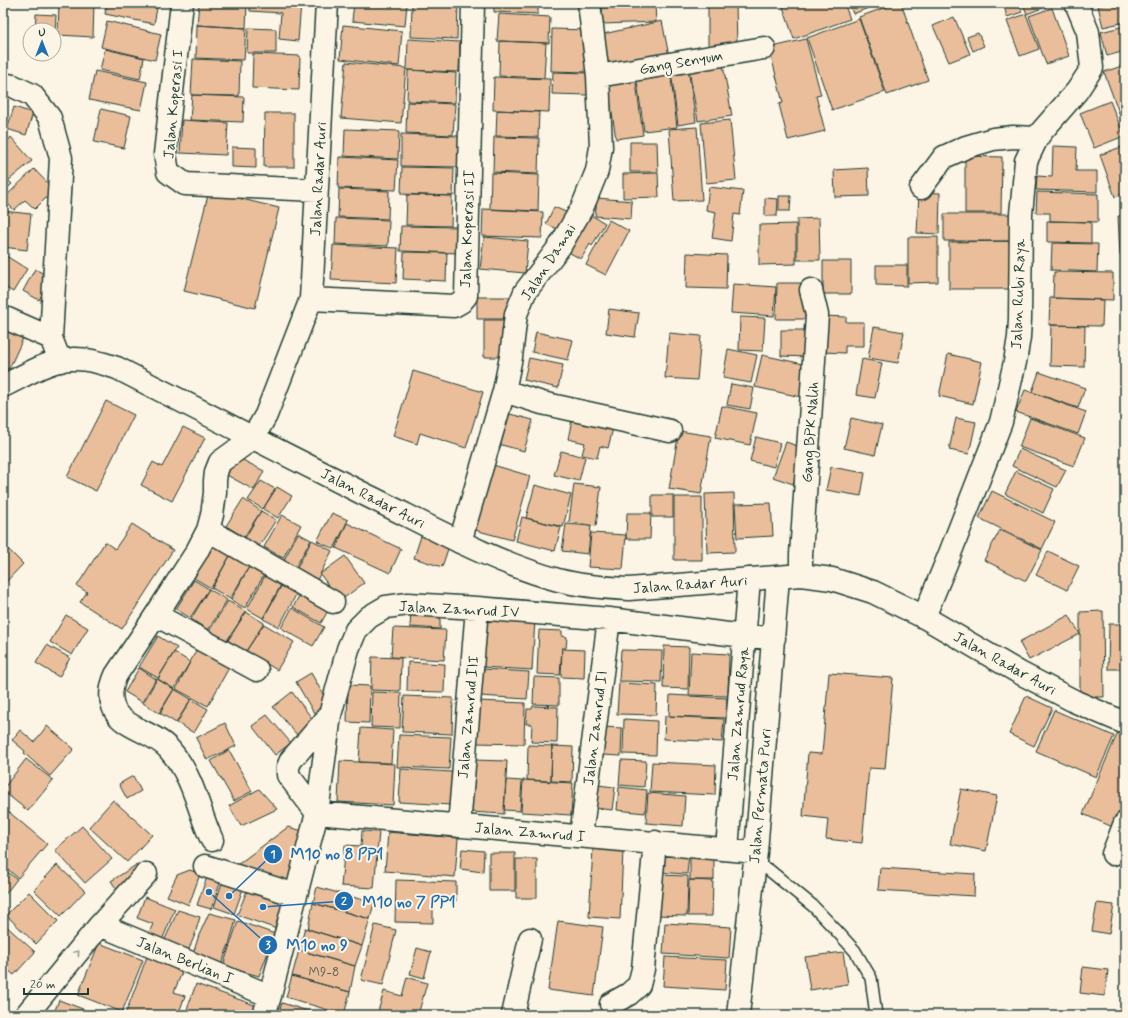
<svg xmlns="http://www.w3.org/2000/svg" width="1128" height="1018" viewBox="0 0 1128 1018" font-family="Mynerve,sans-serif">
  <rect width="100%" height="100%" fill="#fcf5e5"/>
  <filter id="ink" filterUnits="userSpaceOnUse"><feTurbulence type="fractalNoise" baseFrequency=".025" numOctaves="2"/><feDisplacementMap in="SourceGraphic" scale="8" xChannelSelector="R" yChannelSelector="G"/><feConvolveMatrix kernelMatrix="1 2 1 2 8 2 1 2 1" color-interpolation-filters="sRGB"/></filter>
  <g filter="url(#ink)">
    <path fill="#ebbe9b" stroke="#1f3d34" d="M59 3H94L93 37 58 35Z
      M107 3H158L154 24 105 14Z
      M199 3H247L246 28 197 25Z
      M250 3H301L298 41 279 39 281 13 250 11Z
      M354 3H407L405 26 352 21Z
      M412 3H458L457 39 411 37Z
      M494 3H538V14L494 12Z
      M708 3H736L737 48H708Z
      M793 3H844L850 19 794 39 783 7Z
      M849 3H881L853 14Z
      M897 3H901L928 80 887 95 859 17Z
      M1003 3H1019L1022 12 1007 17Z
      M1023 3H1055L1027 14Z
      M1111 3H1125V22L1103 27 1098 6Z
      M655 5 656 22 603 24 602 8Z
      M1052 8 1069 56 1046 64 1029 16Z
      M36 14 56 15 54 56 34 55V54H54V30H35Z
      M499 14 550 17 549 43 497 41Z
      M1026 14 1039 49 1020 56 1007 21Z
      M954 17 970 54 949 62 933 26Z
      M859 19 885 92 832 110 807 38Z
      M107 21 161 34 155 60 101 47Z
      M662 21 669 56 607 70 599 35Z
      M197 25 246 28 244 60 196 58Z
      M343 25 402 31 399 66 340 59Z
      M1125 26V51L1107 56 1101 32Z
      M248 28 276 29V53H247Z
      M552 29 589 30 587 72 551 71Z
      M978 33 984 46 973 51 967 37Z
      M408 39 460 42 459 72 407 70Z
      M806 39 821 95 816 96 825 131 788 140 779 104 783 103 769 48Z
      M500 41 546 43 544 78 499 76Z
      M105 49 144 58 140 79 100 70Z
      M253 54 300 56 299 90 252 88Z
      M193 59 240 61 239 96 191 95Z
      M722 59 732 116 698 121 688 64Z
      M346 62 406 68 401 123 341 118Z
      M1125 65V129L1104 72Z
      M688 68 696 122 678 125 671 71Z
      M408 70 456 73 455 103 407 101Z
      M670 70 677 127 644 131 636 74Z
      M95 71 147 82 141 110 89 100Z
      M553 72 589 73V95L552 94Z
      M635 75 643 135 616 139 607 79Z
      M494 77 550 79 549 112 493 110Z
      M192 95 244 97 243 122 190 120Z
      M1110 101 1124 136 1094 148 1080 113Z
      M407 102 455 104 453 135 406 133Z
      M14 107 33 113 26 135 7 129Z
      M101 109 131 116 124 148 94 142Z
      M497 110 539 112 538 137 496 136Z
      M265 113H294V167H264Z
      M182 120 228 123 226 155 180 153Z
      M730 120 736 180 706 183 701 123Z
      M697 127 702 200 674 201 669 129Z
      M345 129 399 131 398 159 344 156Z
      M401 134 459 136V167L401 166Z
      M11 137 32 161 9 180 3 173V140L6 143Z
      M494 137 539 138 538 174 493 172Z
      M630 142H657L658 172H630Z
      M1053 146 1077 147 1076 171H1097V192L1036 190 1037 176 1052 177Z
      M232 147 256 148V168L232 167Z
      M1121 147 1125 156V193L1115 197 1100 155Z
      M965 156 1002 157 1001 213H965Z
      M339 157 398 160 396 190 338 188Z
      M402 167 454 168 453 196 401 194Z
      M868 168 869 196 835 197 834 170Z
      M34 169 54 190 35 209 25 200 14 210 3 199Z
      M491 173 539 175 538 211 490 209Z
      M658 173 659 197 623 198V174Z
      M3 175 12 184 3 192Z
      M709 187 743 191 740 215 734 214 731 241 712 238 716 212 706 210Z
      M339 189 389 191 388 219 338 217Z
      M209 191 279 208 255 308 184 291Z
      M919 192 940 193 939 234 917 233Z
      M1037 192 1098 194V222L1050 221V213H1036Z
      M407 195 452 196 451 226 406 225Z
      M779 196H791L790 211H779Z
      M597 198 632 201 631 219 595 216Z
      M765 198 778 199 777 216H765Z
      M554 207 568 213 560 230 546 224Z
      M483 209 543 212 542 238 482 236Z
      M3 211 31 214 27 250 3 247Z
      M584 211 605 223 592 246 590 244 581 259 563 249Z
      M944 214H1015V241H944Z
      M1118 216H1125V254L1120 255Z
      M336 218 389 220 388 246 335 244Z
      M819 218 820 260H797V219Z
      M609 220 629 231 606 275 586 265Z
      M1047 221 1091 222V243L1047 242Z
      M796 224V264L759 265V225Z
      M401 226 460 227 459 253 400 251Z
      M484 237 528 241 525 273 480 269Z
      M908 237H938V282L908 283Z
      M1014 241V289H949V242Z
      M1052 243 1098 244 1097 272 1051 270Z
      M333 245 398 248 396 283 331 280Z
      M404 252 447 253 446 281 403 279Z
      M687 253 727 255 726 289 686 288Z
      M3 254 27 269 13 292 3 286Z
      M823 261H851V294H823Z
      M876 265H907V286L876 285Z
      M35 269 51 278 39 300 23 291Z
      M1054 272 1113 273V300L1053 298Z
      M777 283H806L805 319H776Z
      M733 284 776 287 774 316 731 313Z
      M477 297H511L512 319H477Z
      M1050 298 1103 300 1102 326 1049 325Z
      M609 309 639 313 635 337 606 333Z
      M823 316 846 317V322H864V346H845V353L822 352Z
      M740 317 765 318 763 351 739 350Z
      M484 320H506L507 357H484Z
      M1051 325 1085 326 1084 367 1050 366Z
      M3 327 24 336 9 369 3 367Z
      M874 327 904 332 898 363 868 358Z
      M781 330H808V357L781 356Z
      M536 332 573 340 568 360 532 352Z
      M669 333 701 336 697 380 665 378Z
      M728 349 757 355 751 383 723 378Z
      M948 354 982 362 973 404 939 396Z
      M762 355 808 365 801 397 755 387Z
      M529 358 563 365 558 388 524 380Z
      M862 359 882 363 875 398 856 395Z
      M413 371 483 392 466 448 420 433 417 444 393 436Z
      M1039 372 1085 388 1078 408 1032 392Z
      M731 384 754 388 750 409 727 405Z
      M1025 390 1086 412 1078 434 1016 412Z
      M106 401 134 415 96 491 67 477Z
      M722 406 757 413 750 445 715 438Z
      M506 413 533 420 524 451 498 444Z
      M573 415 614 424 608 448 600 446 597 458 582 455 585 443 568 439Z
      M851 418 882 425 875 455 844 448Z
      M956 418 976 422 969 454 949 450Z
      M1030 418 1085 438 1074 466 1019 447Z
      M183 427 205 438 172 501 141 485 153 462 162 467Z
      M679 431 711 436 701 494 669 489Z
      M756 437 780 443 774 467 750 461Z
      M786 442 806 449 793 484 773 477Z
      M1020 449 1066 470 1057 487 1012 466Z
      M561 451 585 457 579 481 554 475Z
      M235 456 264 471 254 490 225 474Z
      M493 465 530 476 512 540 475 530Z
      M831 467 865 473 861 496 826 490Z
      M1016 471 1054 489 1043 513 1005 494Z
      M261 481 275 489 263 509 248 500Z
      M574 484 601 487 596 526 569 522Z
      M535 485 571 495 563 527 526 518Z
      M277 487 292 496 278 518 263 509Z
      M992 491 1055 522 1042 549 979 518Z
      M734 493 735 552 707 553 705 494Z
      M652 495H673V517H652Z
      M674 497H702V560H674Z
      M243 499 261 511 244 537 226 526Z
      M771 503 773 536 737 538 735 504Z
      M261 511 276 520 259 546 245 538Z
      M332 513 348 520 334 549 317 541Z
      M627 513H651L650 539H626Z
      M282 515 301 525 283 558 264 547Z
      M522 517 561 527 555 551 516 541Z
      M347 523 401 549 390 573 336 548Z
      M132 524 173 550 122 629 80 602 87 592 77 586 105 542 115 549Z
      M566 524 591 526 588 554 562 551Z
      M1000 530 1042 550 1026 581 984 560Z
      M298 533 311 540 295 568 283 562Z
      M422 533 450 543 442 567 414 558Z
      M591 533 626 535 623 569 588 567Z
      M312 540 332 551 317 580 296 569Z
      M3 544 23 564 3 585Z
      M214 544 231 554 211 588 194 578Z
      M1048 551 1079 566 1067 590 1036 575Z
      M231 554 250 565 230 599 212 588Z
      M345 556 364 583 340 601 320 574Z
      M250 565 265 573 245 608 231 600Z
      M266 574 282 583 263 618 247 609Z
      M194 580 209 589 190 618 176 609Z
      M283 583 298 591 279 627 263 619Z
      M304 587 333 602 321 623 293 607Z
      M209 589 227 600 208 630 191 619Z
      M228 601 246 612 226 642 209 631Z
      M292 608 324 627 313 646 281 628Z
      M411 611 440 613V629L410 627Z
      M1103 611 1104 697H1080V612Z
      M246 612 264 623 245 653 227 642Z
      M66 615 88 628 72 655 50 642Z
      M486 615 535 619 532 670 482 667Z
      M1069 615 1080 634 1029 660 1019 642Z
      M264 624 294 642 277 670 246 651Z
      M1109 624H1125V669H1108Z
      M393 628 446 630 444 660 391 657Z
      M539 630 562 631V636L567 637 566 648H562L560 675 537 674Z
      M158 636 177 648 158 678 139 667Z
      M47 645 70 658 59 677 36 663Z
      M199 645 232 662 208 706 176 689Z
      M664 646 689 647 688 689 663 688Z
      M562 649 585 650 584 678 561 677Z
      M621 650 662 651 661 682 619 681Z
      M174 652 190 662 174 689 158 679Z
      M691 652 729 654 728 696 689 695Z
      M372 657 401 658 400 691 371 690Z
      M408 662 445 664 444 692 407 691Z
      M139 668 156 679 142 702 125 692Z
      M482 669 529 672 527 699 480 696Z
      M311 673 327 701 314 713 296 682Z
      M829 673 893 678 885 769 869 768 862 843 826 839 828 819 803 816 808 753 822 754Z
      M534 677 559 678V705L533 704Z
      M157 679 174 689 159 713 143 703Z
      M619 683 657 685 656 715 617 714Z
      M348 685 370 686 369 723 347 722Z
      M174 689 191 699 176 723 160 713Z
      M292 692 314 721 298 736 273 707Z
      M372 692 401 693 400 728 371 727Z
      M670 695 727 698 726 718 669 716Z
      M404 696 453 698 452 734 402 732Z
      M1026 696 1052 708 1034 746 1009 734Z
      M191 699 208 709 194 733 177 723Z
      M477 701 525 703 524 744 475 743Z
      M533 706 558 707 557 743 531 742 532 724H526L527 709H532Z
      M1054 710 1114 736 1096 777 1036 751Z
      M267 715 291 743 275 755 252 726Z
      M665 716 724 719 722 742 664 739Z
      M624 719 657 721 656 755 623 754Z
      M225 723 236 746 207 760 196 738Z
      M47 726 74 749 50 776 24 753 25 751 12 740 20 730 34 742Z
      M603 727 622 728 621 756 602 755Z
      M361 728 393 730 391 763 359 762Z
      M1118 732 1125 735V806L1115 828 1083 814Z
      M399 735 451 737 449 769 397 767Z
      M528 745 552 746 551 781 527 780Z
      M552 746 573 747 572 782 551 781Z
      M229 750 252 791 234 801 211 761Z
      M26 759 53 780 28 811 3 791V789Z
      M473 760 507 761 504 814 470 812Z
      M621 760 646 761 644 787 619 785Z
      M340 761 395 764 393 805 338 802Z
      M652 762 716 765 715 795 650 792Z
      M401 769 452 772 451 805 399 802Z
      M133 776 141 791 127 799 119 784Z
      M506 780 522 781 520 811 504 810Z
      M523 780 573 783 571 815 521 812Z
      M597 785 615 787 612 810 595 808Z
      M619 787 647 790 645 813 617 810Z
      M259 789 277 809 241 826 229 806Z
      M961 789 997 796 986 851 950 844Z
      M648 793 685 796 683 826 646 823Z
      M113 800 152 835 127 862 89 827Z
      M3 807 47 844 18 878 3 865Z
      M82 826 112 859 85 883 55 850Z
      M288 827 303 831 289 882 237 865Z
      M362 831 379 832 374 888 341 886 345 845 361 846Z
      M388 832 458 838 455 877 385 871Z
      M593 848 623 850 620 919 589 917Z
      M462 849 484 851 483 872 460 869Z
      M657 852 689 854 687 874 655 872Z
      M489 853H515V891H489Z
      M690 853H714V880H690Z
      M516 859H537V898H516Z
      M57 865 85 891 61 916 34 890Z
      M136 865 143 876 118 891 111 881Z
      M880 868 975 874 974 896 878 890Z
      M3 869 17 879 3 897Z
      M190 870 200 874 189 905 167 896 177 875Z
      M208 874 222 878 211 909 197 905Z
      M656 875 688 876 687 916 655 915Z
      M223 880 244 886 234 914 214 907Z
      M396 880 456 882V901L433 900V923L395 922Z
      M689 880 713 881 712 916H688Z
      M249 886 287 898 277 929 237 915Z
      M317 887 374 903 370 919 313 903Z
      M29 892 58 921 36 944 6 915Z
      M145 897 175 909 160 945 146 939 153 924 137 918Z
      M313 903 370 919 362 946 308 929Z
      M1097 903 1114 905 1109 934 1092 931Z
      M178 910 200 917 194 937 186 956 162 946Z
      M209 913 236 920 229 944 222 963 193 954 199 935Z
      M238 921 275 934 259 976 223 966Z
      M558 921 603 927 594 996 548 990Z
      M665 923 731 927 729 958 663 954Z
      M4 924 35 952 14 975 3 966V925Z
      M375 925 396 930 383 985 361 980Z
      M305 928 362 946 355 966 299 950Z
      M99 943 143 960 122 1012 78 995Z
      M417 948 431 952 424 978 410 974Z
      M299 950 355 966 350 992 292 976Z
      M843 952 848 984 810 990 805 957Z
      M148 954 184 967 174 992 185 996 178 1015H125Z
      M665 957 727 960 725 990 663 986Z
      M1083 967 1108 970 1105 996 1080 993Z
      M292 976 350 992 344 1015 286 997Z
      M407 977 427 983 418 1015H377L384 991 402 996Z
      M196 984 260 1007 257 1015H185Z
      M59 1000 88 1011 87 1015H53Z
      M282 1003 321 1015H278Z"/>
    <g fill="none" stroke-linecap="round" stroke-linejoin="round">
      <g stroke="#1f3d34" stroke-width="14">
        <path id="service" d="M755 864 769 870 813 906 835 929 855 951 871 978 876 1015"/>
      </g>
      <g stroke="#1f3d34" stroke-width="25">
        <path id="minor" d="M182 3 165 154 168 172 185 184 317 190
          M598 76 764 48
          M3 84 13 86 32 95 50 118 61 158 51 338 60 361
          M921 188 944 157 966 147 993 139 1013 137 1037 138
          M311 299 454 306 461 302 466 296 473 3
          M3 317 51 338
          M504 391 542 403 670 431
          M208 530 333 602
          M460 542 504 391 511 357 516 314 525 292 560 246 582 208 597 171 601 147 598 76 589 3
          M801 575V555L817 315 811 290
          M156 615 257 670
          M924 617 949 556 1001 422 1015 362 1019 337 1020 319 1021 214 1026 161 1037 138 1042 131 1077 91 1092 68 1088 32 1076 3
          M317 813 756 852
          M317 813 288 775V767L291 760 330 715
          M459 826 477 608
          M581 836 609 619
          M212 840C201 818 197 793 185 772 181 764 175 756 169 749 155 733 123 727 115 711 109 699 111 686 116 675L156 615 196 553 208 530 212 515 215 493V481L216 472 220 462 253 438 266 415 311 299 327 3
          M727 849 749 579
          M1113 854 1125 823
          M205 866 296 895
          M100 925 270 996
          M611 1004 629 994 639 985 643 969 655 842
          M26 1015 100 925 146 874
          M264 1015 270 996 317 813 330 715 348 649 356 630 369 617 386 607 408 604 477 608 609 619 744 636 774 638
          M513 1015 530 939
          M738 1015 756 852 778 577"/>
      </g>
      <g stroke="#1f3d34" stroke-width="25">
        <path id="secondary" d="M3 386C22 377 51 359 72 359 87 358 103 363 117 368 199 410 280 452 362 493 426 524 489 561 558 580 581 586 605 588 629 589L801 575 832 579 873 592 924 617 1020 673 1076 702 1125 723"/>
      </g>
      <use href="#service" stroke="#fcf5e5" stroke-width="11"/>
      <use href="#minor" stroke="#fcf5e5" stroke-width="22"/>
      <use href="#secondary" stroke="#fcf5e5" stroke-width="22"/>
    </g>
    <defs><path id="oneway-chevron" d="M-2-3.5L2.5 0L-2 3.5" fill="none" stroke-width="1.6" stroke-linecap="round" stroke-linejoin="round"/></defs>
    <use stroke="#8e998c" href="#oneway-chevron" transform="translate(77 953) rotate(-50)"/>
  </g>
  <g text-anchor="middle" stroke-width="4" stroke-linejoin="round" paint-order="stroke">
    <g font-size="13" fill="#525d4e">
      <text x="324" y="976">M9-8</text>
    </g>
    <g font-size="15" fill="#1f3d34" stroke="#fcf5e5">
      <text transform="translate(681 62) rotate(-10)" y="5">Gang Senyum</text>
      <text transform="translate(173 104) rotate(-85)" y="5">Jalan Koperasi I</text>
      <text transform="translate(318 179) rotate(-87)" y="5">Jalan Radar Auri</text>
      <text transform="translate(467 229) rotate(-88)" y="5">Jalan Koperasi II</text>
      <text transform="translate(548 262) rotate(-57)" y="5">Jalan Damai</text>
      <text transform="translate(1018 294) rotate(-88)" y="5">Jalan Rubi Raya</text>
      <text transform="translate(810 432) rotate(-86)" y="5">Gang BPK Nalih</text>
      <text transform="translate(373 498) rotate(27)" y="5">Jalan Radar Auri</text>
      <text transform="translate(690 584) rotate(-4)" y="5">Jalan Radar Auri</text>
      <text transform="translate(459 609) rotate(3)" y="5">Jalan Zamrud IV</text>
      <text transform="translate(1005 663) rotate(29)" y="5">Jalan Radar Auri</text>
      <text transform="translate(738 714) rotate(-85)" y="5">Jalan Zamrud Raya</text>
      <text transform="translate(468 717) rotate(-85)" y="5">Jalan Zamrud III</text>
      <text transform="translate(595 728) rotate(-83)" y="5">Jalan Zamrud II</text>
      <text transform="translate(760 796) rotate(-85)" y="5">Jalan Permata Puri</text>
      <text transform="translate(530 832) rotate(5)" y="5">Jalan Zamrud I</text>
      <text transform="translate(185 960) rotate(22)" y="5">Jalan Berlian I</text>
    </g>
  </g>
  <path fill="none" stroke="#1f6fb2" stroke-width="1.5" d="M229 896L273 854M263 907L344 901M209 892L268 945"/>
  <g fill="#1f6fb2" stroke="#fcf5e5" stroke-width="1.5">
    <circle cx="229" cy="896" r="4"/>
    <circle cx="263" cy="907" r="4"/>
    <circle cx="209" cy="892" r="4"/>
    <circle cx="273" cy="854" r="10"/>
    <circle cx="344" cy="901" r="10"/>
    <circle cx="268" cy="945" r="10"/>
  </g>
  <g font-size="12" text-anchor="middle" font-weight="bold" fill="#fff">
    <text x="273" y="858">1</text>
    <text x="344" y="905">2</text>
    <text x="268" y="949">3</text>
  </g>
  <g font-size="16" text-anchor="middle" font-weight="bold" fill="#1f6fb2" stroke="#fcf5e5" stroke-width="4" stroke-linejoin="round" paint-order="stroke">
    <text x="337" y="859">M10 no 8 PP1</text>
    <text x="409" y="907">M10 no 7 PP1</text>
    <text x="317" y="950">M10 no 9</text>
  </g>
  <rect width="1128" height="1018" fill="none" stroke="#fcf5e5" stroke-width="16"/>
  <rect x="8" y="8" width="1112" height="1002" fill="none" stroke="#1f3d34" stroke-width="1.5" filter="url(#ink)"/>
  <g transform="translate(42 42)"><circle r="19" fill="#fcf5e5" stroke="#a4ab9e"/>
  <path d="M0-3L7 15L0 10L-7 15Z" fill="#1f6fb2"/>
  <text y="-6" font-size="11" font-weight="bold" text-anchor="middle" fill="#1f3d34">U</text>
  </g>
  <path d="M24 988v6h64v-6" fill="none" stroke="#1f3d34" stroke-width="2"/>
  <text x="30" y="988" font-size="12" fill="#1f3d34" stroke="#fcf5e5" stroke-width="3" paint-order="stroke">20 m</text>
</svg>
